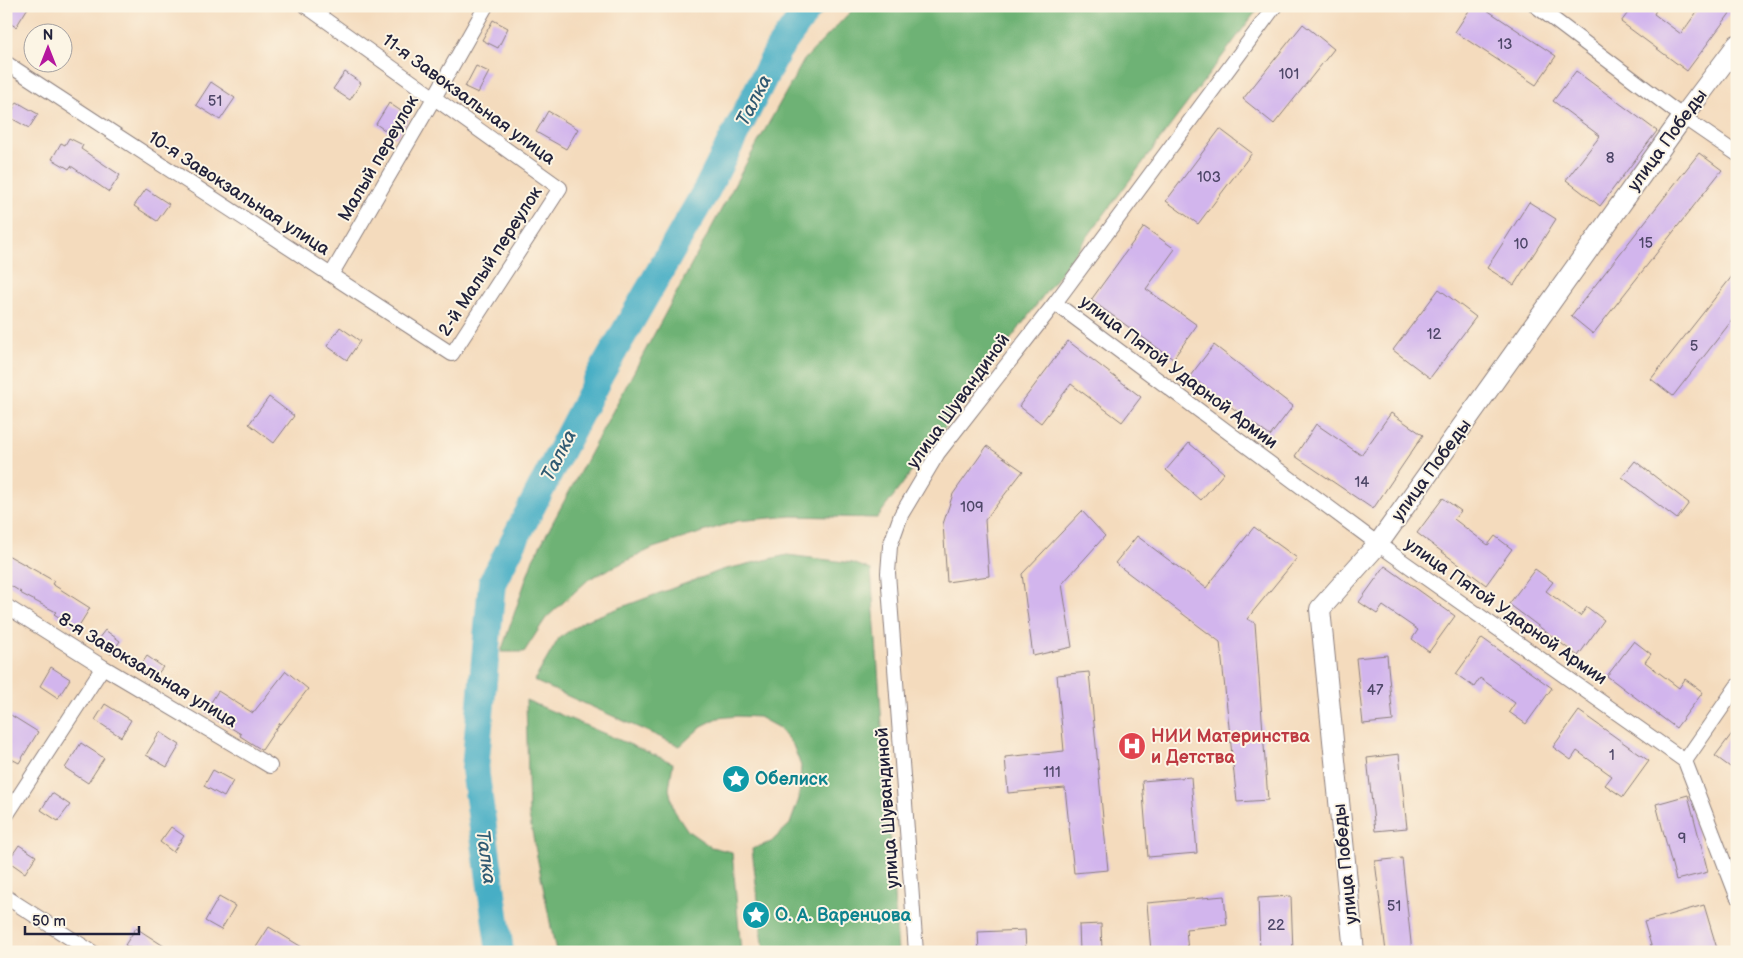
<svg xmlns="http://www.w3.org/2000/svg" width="1743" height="958" viewBox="0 0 1743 958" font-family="'Balsamiq Sans',sans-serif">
  <rect width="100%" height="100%" fill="#fcf5e5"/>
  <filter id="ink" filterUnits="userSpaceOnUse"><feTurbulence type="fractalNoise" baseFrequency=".02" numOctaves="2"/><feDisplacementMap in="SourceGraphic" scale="10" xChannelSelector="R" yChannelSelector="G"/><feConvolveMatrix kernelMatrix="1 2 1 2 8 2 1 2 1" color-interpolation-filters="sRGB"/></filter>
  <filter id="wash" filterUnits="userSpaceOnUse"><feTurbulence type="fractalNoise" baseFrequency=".0096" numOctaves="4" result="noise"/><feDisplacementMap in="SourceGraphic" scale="20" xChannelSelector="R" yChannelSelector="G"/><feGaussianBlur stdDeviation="1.12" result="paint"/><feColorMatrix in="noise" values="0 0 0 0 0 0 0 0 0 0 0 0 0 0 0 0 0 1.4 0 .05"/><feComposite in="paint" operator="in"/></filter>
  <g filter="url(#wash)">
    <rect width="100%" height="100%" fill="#f4dbbd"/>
    <path fill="#6eb275" stroke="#486a58" d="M856 6H1260L877 518 792 516 737 521 653 548 589 579 546 618 524 652H501L533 559 742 171 804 60Z
      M787 555 853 563 871 570 898 952H764L752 849 771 842 790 824 799 799 801 766 793 745 779 728 759 717 737 716 718 718 702 726 680 746 534 681 559 638 584 621 722 570Z
      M526 700 673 763 669 789 674 810 688 831 711 847 732 852 741 952H556L529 816Z"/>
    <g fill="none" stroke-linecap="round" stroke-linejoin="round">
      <path stroke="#46aec5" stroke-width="28" d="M500 952 475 769 492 583 601 373 706 191 778 50 810 6"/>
    </g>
    <g id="blocks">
      <path fill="#d2b5ed" d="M6 6H29L16 27 6 21Z
        M1472 6H1481L1556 56 1536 85 1455 32Z
        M1633 6H1658L1654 14 1681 34 1701 6H1724L1731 12 1687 71 1621 22Z
        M493 20 508 28 498 48 482 40Z
        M1303 24 1334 49 1274 124 1243 99Z
        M476 66 489 72 478 93 465 87Z
        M1576 71 1657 131 1600 206 1566 180 1600 136 1553 101Z
        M345 72 361 83 350 100 333 89Z
        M211 82 235 98 220 120 196 105Z
        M17 102 38 114 29 128 9 117Z
        M389 103 410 117 396 138 376 124Z
        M548 111 578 129 566 149 536 132Z
        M1220 129 1252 153 1198 224 1166 201Z
        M69 138 83 145 81 149 120 175 109 192 71 166 69 169 52 159 61 143 65 145Z
        M1699 153 1722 170 1593 334 1571 316Z
        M146 189 169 204 157 221 134 206Z
        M1529 202 1556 219 1514 285 1487 268Z
        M1144 227 1175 249 1146 289 1197 325 1173 359 1091 300Z
        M1737 270V314L1673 396 1651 379Z
        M1439 289 1476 317 1430 378 1393 350Z
        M340 327 360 341 347 360 327 346Z
        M1068 341 1141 397 1122 422 1071 384 1041 423 1019 406Z
        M1214 345 1293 406 1270 436 1190 376Z
        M269 397 294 416 274 443 249 424Z
        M1391 413 1423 435 1373 509 1295 456 1316 424 1361 455Z
        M1189 443 1224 473 1201 500 1166 470Z
        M987 446 1023 471 985 520 989 576 947 582 943 524 953 494Z
        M1635 461 1689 503 1677 519 1622 477Z
        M1443 498 1461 511 1454 519 1488 545 1495 536 1512 549 1486 585 1417 533Z
        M1082 511 1105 536 1062 584 1072 647 1033 656 1022 574Z
        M1254 527 1297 558 1247 619 1255 623 1268 800 1237 802 1220 642 1115 563 1137 536 1206 588Z
        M6 554 54 581 52 584 90 608 77 629 54 614 56 612 20 593 21 592 6 583Z
        M1385 566 1455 616 1429 652 1412 639 1418 630 1383 606 1377 614 1359 602Z
        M1535 569 1553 582 1546 591 1580 616 1587 607 1604 620 1578 656 1509 604Z
        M105 630 120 641 111 654 95 643Z
        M1482 638 1552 688 1526 724 1509 712 1515 703 1480 678 1474 687 1456 674Z
        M1634 641 1651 654 1645 662 1679 688 1685 679 1703 692 1676 728 1607 676Z
        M1387 655 1393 721 1363 724 1356 658Z
        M147 656 163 667 153 680 138 669Z
        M51 667 70 679 58 698 40 686Z
        M286 671 308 689 281 724 280 723 262 750 240 736 241 734 205 712 218 691 253 713Z
        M1089 672 1108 870 1074 873 1065 788 1008 793 1005 757 1064 751 1057 675Z
        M105 704 131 720 121 737 95 720Z
        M1579 711 1649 761 1623 797 1605 785 1612 776 1577 751 1571 760 1553 747Z
        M6 712 38 732 19 763 6 756Z
        M1737 727V772L1715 756Z
        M160 732 180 745 167 767 146 755Z
        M81 743 104 758 88 783 65 768Z
        M1399 754 1407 828 1375 831 1367 758Z
        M213 770 233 781 224 797 204 786Z
        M1191 777 1197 853 1148 857 1142 781Z
        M52 793 70 805 58 821 41 810Z
        M1688 795 1708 872 1676 880 1656 804Z
        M171 827 184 836 173 852 160 842Z
        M19 845 36 856 25 873 8 861Z
        M1402 858 1412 952H1386L1375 861Z
        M1224 896 1227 925 1186 929 1188 952H1151L1147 903Z
        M1291 896 1293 952H1260L1258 898Z
        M219 897 235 906 221 930 205 921Z
        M1704 905 1718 952H1653L1644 922Z
        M1101 924 1102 952H1080L1079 925Z
        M269 927 310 952H253Z
        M136 928 173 952H137L125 945Z
        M1025 930 1026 952H979L978 932Z"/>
    </g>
  </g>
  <g filter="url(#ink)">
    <use href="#blocks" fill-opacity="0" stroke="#8b7e7c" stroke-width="1"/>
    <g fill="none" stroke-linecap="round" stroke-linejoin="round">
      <g stroke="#8b7e7c" stroke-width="16">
        <path id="street" d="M1536 6 1683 117 1737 154
          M6 63 452 354 560 188 306 6
          M331 275 434 98 486 6
          M1055 303 1378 544 1685 761 1737 896
          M6 606 103 667 270 766
          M1685 761 1737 686
          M6 816 103 667
          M6 897 92 952
          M916 952 888 573 890 546 901 515 938 453 1055 303 1275 6"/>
      </g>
      <g stroke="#8b7e7c" stroke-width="22">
        <path id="secondary" d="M1354 952 1320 609 1378 544 1683 117 1737 45"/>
      </g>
      <use href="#street" stroke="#fff" stroke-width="14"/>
      <use href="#secondary" stroke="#fff" stroke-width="20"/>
    </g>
  </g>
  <defs>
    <g id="hospital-disc" transform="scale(1.4375)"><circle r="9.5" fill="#e0444e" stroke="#fcf5e5"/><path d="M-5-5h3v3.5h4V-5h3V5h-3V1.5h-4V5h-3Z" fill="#fff"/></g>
    <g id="sight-disc" transform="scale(1.4375)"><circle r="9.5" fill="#0f9aa8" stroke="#fcf5e5"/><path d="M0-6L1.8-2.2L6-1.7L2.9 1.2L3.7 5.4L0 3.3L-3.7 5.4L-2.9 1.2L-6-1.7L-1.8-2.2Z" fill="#fff"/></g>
  </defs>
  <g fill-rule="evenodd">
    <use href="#hospital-disc" x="1132" y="746"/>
    <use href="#sight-disc" x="736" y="779"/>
    <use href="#sight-disc" x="756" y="915"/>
  </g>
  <g text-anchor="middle" stroke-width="4" stroke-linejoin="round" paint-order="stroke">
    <g font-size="15" fill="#4e4768">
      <text x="1505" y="49">13</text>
      <text x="1289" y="79">101</text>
      <text x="215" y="106">51</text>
      <text x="1610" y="163">8</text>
      <text x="1209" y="182">103</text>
      <text x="1646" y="248">15</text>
      <text x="1521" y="249">10</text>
      <text x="1434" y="339">12</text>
      <text x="1694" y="351">5</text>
      <text x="1362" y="487">14</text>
      <text x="972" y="512">109</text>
      <text x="1375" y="695">47</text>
      <text x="1612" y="760">1</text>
      <text x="1052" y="777">111</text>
      <text x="1682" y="843">9</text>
      <text x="1394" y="911">51</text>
      <text x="1276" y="930">22</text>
    </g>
    <g font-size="18" fill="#22223b" stroke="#fcf5e5">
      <text transform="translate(469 99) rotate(36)" y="6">11-я Завокзальная улица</text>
      <text transform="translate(1667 140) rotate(-54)" y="6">улица Победы</text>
      <text transform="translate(378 158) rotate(-60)" y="6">Малый переулок</text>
      <text transform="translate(239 193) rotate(33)" y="6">10-я Завокзальная улица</text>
      <text transform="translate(490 261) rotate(-57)" y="6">2-й Малый переулок</text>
      <text transform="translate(1179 372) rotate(37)" y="6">улица Пятой Ударной Армии</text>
      <text transform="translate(958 401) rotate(-54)" y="6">улица Шувандиной</text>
      <text transform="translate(1431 470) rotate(-54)" y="6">улица Победы</text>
      <text transform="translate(1506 611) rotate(35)" y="6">улица Пятой Ударной Армии</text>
      <text transform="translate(148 670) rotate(31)" y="6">8-я Завокзальная улица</text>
      <text transform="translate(887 808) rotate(-94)" y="6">улица Шувандиной</text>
      <text transform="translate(1345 864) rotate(-96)" y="6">улица Победы</text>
    </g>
    <g font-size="18" font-weight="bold" fill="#be3a42" stroke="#fcf5e5" text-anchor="start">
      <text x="1151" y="742">НИИ Материнства<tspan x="1151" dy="21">и Детства</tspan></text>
    </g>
    <g font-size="18" font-weight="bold" fill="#0d838f" stroke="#fcf5e5" text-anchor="start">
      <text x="755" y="785">Обелиск</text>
      <text x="775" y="921">О. А. Варенцова</text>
    </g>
    <g font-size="19" font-style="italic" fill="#305a72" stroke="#fcf5e5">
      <text transform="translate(753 100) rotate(-63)" y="7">Талка</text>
      <text transform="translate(558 455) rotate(-63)" y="7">Талка</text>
      <text transform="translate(487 857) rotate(82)" y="7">Талка</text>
    </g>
  </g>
  <rect width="1743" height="958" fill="none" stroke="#fcf5e5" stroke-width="25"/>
  <g transform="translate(48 48)"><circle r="24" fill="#fcf5e5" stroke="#a5a1a1"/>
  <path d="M0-4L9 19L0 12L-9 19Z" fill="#b5179e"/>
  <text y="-8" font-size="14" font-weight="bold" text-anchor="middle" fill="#22223b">N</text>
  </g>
  <path d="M25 926v8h114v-8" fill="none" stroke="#22223b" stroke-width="2.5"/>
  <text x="32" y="926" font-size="15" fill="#22223b" stroke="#fcf5e5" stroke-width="4" paint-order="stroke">50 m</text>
</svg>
